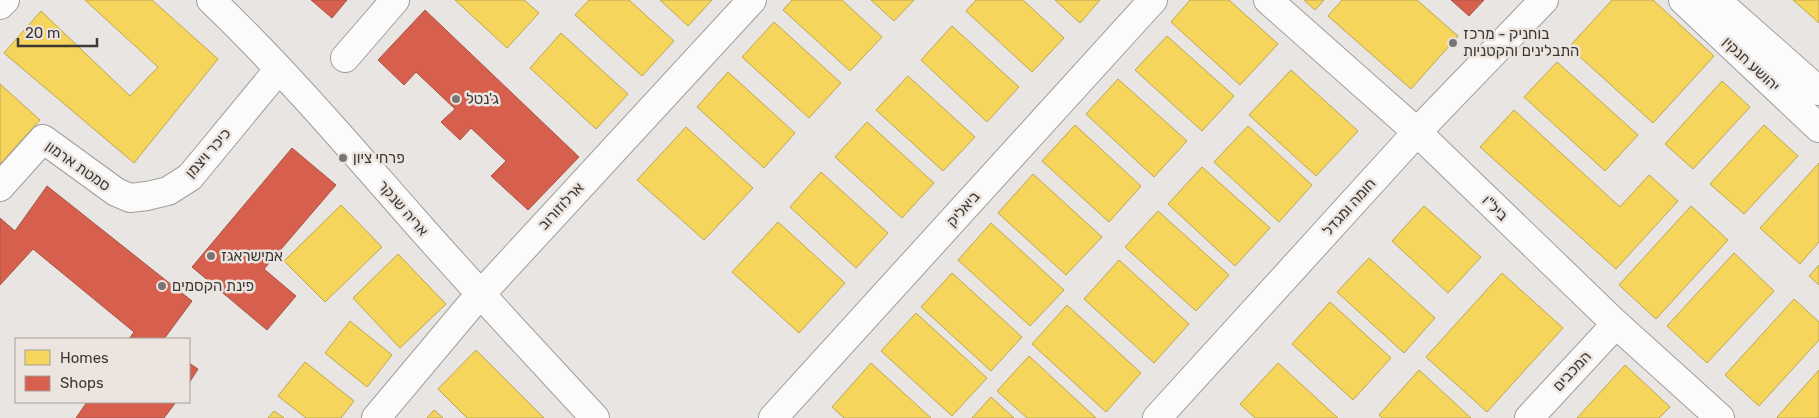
<svg xmlns="http://www.w3.org/2000/svg" width="1819" height="418" viewBox="0 0 1819 418" font-family="Rubik,Heebo,sans-serif">
  <rect width="100%" height="100%" fill="#e8e5e2"/>
  <path fill="#f6d55c" stroke="#bea651" d="M85 0H152L218 59 134 163 4 53 41 11 130 96 158 67Z
    M455 0H524L539 13 507 48Z
    M589 0H629L674 41 642 76 575 15Z
    M660 0H712L688 26Z
    M792 0H842L882 37 850 71 783 10Z
    M871 0H914L894 21Z
    M976 0H1023L1064 38 1032 72 966 11Z
    M1055 0H1100L1080 23Z
    M1190 0H1229L1278 44 1240 85 1171 22Z
    M1304 0H1324L1315 10Z
    M1342 0H1417L1458 36 1411 89 1328 16Z
    M1612 0H1653L1714 56 1653 123 1569 47Z
    M1793 0H1819V23Z
    M774 22 841 83 809 118 742 57Z
    M952 26 1019 87 987 122 921 60Z
    M561 33 628 94 596 129 530 68Z
    M1167 36 1234 96 1202 131 1135 70Z
    M1557 62 1638 135 1605 171 1524 97Z
    M1291 70 1358 131 1316 176 1249 115Z
    M728 72 795 133 764 168 697 107Z
    M908 76 975 137 943 171 876 110Z
    M1118 79 1187 141 1154 177 1086 114Z
    M1722 81 1750 107 1693 169 1665 144Z
    M0 84 40 120 0 164Z
    M1514 110 1620 207 1649 175 1678 201 1616 269 1480 147Z
    M867 122 934 183 902 218 835 157Z
    M1075 125 1141 186 1109 222 1042 161Z
    M1764 125 1798 156 1744 214 1710 184Z
    M1248 126 1312 185 1279 222 1214 162Z
    M686 127 753 188 704 240 637 180Z
    M1819 163V242L1800 264 1760 228Z
    M1202 167 1270 228 1235 266 1168 204Z
    M821 172 888 233 856 268 790 207Z
    M1033 174 1102 237 1066 275 998 213Z
    M341 205 382 247 325 302 284 261Z
    M1424 206 1481 257 1448 293 1392 241Z
    M1691 206 1728 240 1656 319 1619 285Z
    M1158 211 1229 275 1196 311 1125 247Z
    M778 222 845 283 799 333 732 272Z
    M991 223 1064 290 1030 326 958 260Z
    M1734 253 1774 291 1707 363 1667 326Z
    M398 254 446 304 400 348 353 298Z
    M1369 258 1435 318 1404 353 1337 292Z
    M1119 260 1189 324 1154 363 1084 299Z
    M1819 265V285L1809 276Z
    M952 273 1022 337 991 371 921 307Z
    M1502 273 1563 328 1487 412 1426 357Z
    M1794 299 1819 322V340L1759 406 1725 375Z
    M1330 302 1391 358 1353 400 1292 344Z
    M1067 305 1141 373 1106 412 1032 344Z
    M916 313 987 378 952 416 881 351Z
    M350 321 392 355 367 387 325 353Z
    M476 350 544 418H467L438 389Z
    M1029 356 1096 418H1027L997 391Z
    M305 362 354 401 341 418H306L278 396Z
    M871 363 931 418H844L832 407Z
    M1278 363 1338 418H1255L1240 404Z
    M1625 365 1670 407 1659 418H1577Z
    M1419 370 1471 418H1382L1379 415Z
    M1819 370V418H1778L1777 417Z
    M991 397 1014 418H972Z
    M434 410 443 418H427Z
    M274 411 284 418H268Z"/>
  <path fill="#d6604d" stroke="#a85446" d="M311 0H347L332 18Z
    M1451 0H1484L1469 16Z
    M425 10 579 157 528 210 491 176 506 161 471 128 460 140 441 122 455 109 416 72 404 85 378 60Z
    M292 148 336 185 264 269 296 296 267 330 192 267Z
    M47 186 192 301 164 339H129L134 332 33 249 0 285V218L15 231Z
    M189 363 198 369 189 383Z
    M87 402H176L164 418H76Z"/>
  <g fill="none" stroke-linecap="round" stroke-linejoin="round">
    <g stroke="#a09e9c" stroke-width="30">
      <path id="minor" d="M1268 0 1417 132 1616 324 1720 418
        M1683 0 1819 128
        M1716 0 1819 91
        M345 58 395 0
        M0 187 43 139 116 192 130 198 147 196 168 191 190 177 279 69
        M376 418 469 307 752 0
        M773 418 1153 0
        M1157 418 1417 132 1544 0
        M1529 418 1616 324"/>
    </g>
    <g stroke="#a09e9c" stroke-width="30">
      <path id="tertiary" d="M211 0C283 69 348 145 414 220 473 287 534 352 595 418
        M0 5 5 0"/>
    </g>
    <use href="#minor" stroke="#fcfbfb" stroke-width="28"/>
    <use href="#tertiary" stroke="#fcfbfb" stroke-width="28"/>
  </g>
  <g fill="#787572" stroke="#ebe4df" stroke-width="2">
    <circle cx="1453" cy="43" r="5"/>
    <circle cx="456" cy="99" r="5"/>
    <circle cx="343" cy="158" r="5"/>
    <circle cx="211" cy="256" r="5"/>
    <circle cx="162" cy="286" r="5"/>
  </g>
  <g text-anchor="middle" stroke-width="5" stroke-linejoin="round" paint-order="stroke">
    <g font-size="15" fill="#3b3836" stroke="#ebe4df" text-anchor="start">
      <text x="1463" y="39">בוחניק - מרכז<tspan x="1463" dy="17">התבלינים והקטניות</tspan></text>
      <text x="466" y="104">ג'נטל</text>
      <text x="353" y="163">פרחי ציון</text>
      <text x="221" y="261">אמישראגז</text>
      <text x="172" y="291">פינת הקסמים</text>
    </g>
    <g font-size="15" fill="#3b3836" stroke="#ebe4df">
      <text transform="translate(1751 64) rotate(43)" y="5">יהושע חנקין</text>
      <text transform="translate(208 153) rotate(-49)" y="5">כיכר ויצמן</text>
      <text transform="translate(78 166) rotate(35)" y="5">סמטת ארמון</text>
      <text transform="translate(561 206) rotate(-47)" y="5">ארלוזורוב</text>
      <text transform="translate(1349 207) rotate(-48)" y="5">חומה ומגדל</text>
      <text transform="translate(403 208) rotate(49)" y="5">אריה שנקר</text>
      <text transform="translate(1495 208) rotate(44)" y="5">ביל"ו</text>
      <text transform="translate(963 209) rotate(-48)" y="5">ביאליק</text>
      <text transform="translate(1572 371) rotate(-47)" y="5">המכבים</text>
    </g>
  </g>
  <rect x="15" y="338" width="175" height="65" fill="#ebe4df" stroke="#a59f9b"/>
  <rect x="25" y="350" width="25" height="15" fill="#f6d55c" stroke="#a59f9b"/>
  <text x="60" y="363" font-size="15" fill="#3b3836">Homes</text>
  <rect x="25" y="376" width="25" height="15" fill="#d6604d" stroke="#a59f9b"/>
  <text x="60" y="388" font-size="15" fill="#3b3836">Shops</text>
  <path d="M18 38v8h79v-8" fill="none" stroke="#3b3836" stroke-width="2.5"/>
  <text x="25" y="38" font-size="15" fill="#3b3836" stroke="#ebe4df" stroke-width="4" paint-order="stroke">20 m</text>
</svg>
